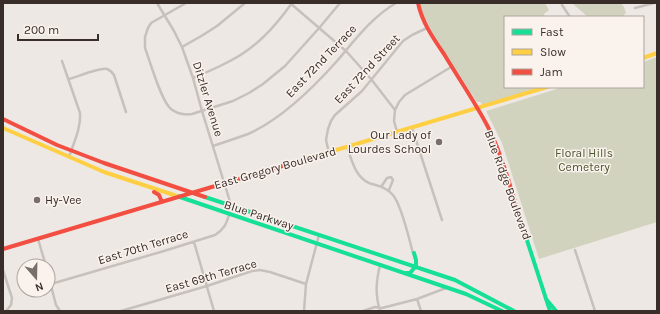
<svg xmlns="http://www.w3.org/2000/svg" width="660" height="314" viewBox="0 0 660 314" font-family="Karla,sans-serif">
  <rect width="100%" height="100%" fill="#eee8e4"/>
  <path fill="#d1d3bf" d="M420 3H545L549 10 544 14 545 17H505V87H540L519 94 483 105 480 102H477L432 32 421 9Z
    M574 3H621L624 7 626 13 622 17H588L573 4Z
    M657 57V222L539 259 502 143 486 111 563 87H643V62Z"/>
  <g fill="none" stroke-linecap="round" stroke-linejoin="round">
    <path stroke="#c7c0bd" stroke-width="2.5" d="M157 3 174 31 182 47 193 78 202 111 231 205
      M186 3 151 23 148 28 145 37V48C150 61 161 101 171 109 177 114 185 115 192 114L233 101 249 93 263 84 285 66 320 27 340 3
      M290 3 346 51 371 79 395 110 394 121 397 132
      M562 5 570 17
      M635 8 654 3
      M182 47 203 35 217 26 245 3
      M62 61 80 113C81 128 74 142 69 157
      M193 78C205 73 217 68 228 62 256 48 274 28 292 3
      M69 79C77 77 100 67 107 69 110 70 112 72 114 75L126 112
      M395 110 399 102 405 95 451 67
      M412 128 442 220
      M213 146C225 142 237 138 248 134 282 119 313 88 337 61 355 40 372 17 396 3
      M347 147C352 160 355 177 369 183 378 186 386 187 393 195 402 206 409 239 413 253
      M329 153 326 140 328 129 331 121 335 115 362 91 403 41 412 35 427 28
      M381 187 387 178 391 177 393 180 389 190
      M38 239 46 266
      M194 242 214 311
      M575 250 595 311
      M3 270 12 298 11 305 6 311
      M48 274 56 305 60 311
      M51 284 164 251 215 235C224 229 226 225 229 215
      M417 299 421 311
      M121 311 207 286 252 271 260 270 270 272 306 284
      M304 311 306 284 319 235
      M363 311 375 307 382 308 417 299 446 288
      M380 311C375 294 376 282 380 265"/>
    <path stroke="#16e098" stroke-width="4" d="M177 196 466 294 502 311
      M205 197 455 280 514 311
      M522 225 550 311
      M406 273H410L416 266V260L414 253
      M546 299 556 311"/>
    <path stroke="#ffcf43" stroke-width="4" d="M643 58 657 53
      M3 128 104 172 177 196
      M306 159 547 87"/>
    <path stroke="#f24e42" stroke-width="4" d="M418 3C422 22 433 38 444 54 459 79 475 102 488 127 503 157 512 193 522 225
      M3 119 57 145 104 163 205 197
      M154 192 159 195 162 202
      M3 249 306 159"/>
  </g>
  <g fill="#786e6b" stroke="#faf2ec" stroke-width="1.5">
    <circle cx="439" cy="142" r="4"/>
    <circle cx="37" cy="200" r="4"/>
  </g>
  <g text-anchor="middle" stroke-width="3" stroke-linejoin="round" paint-order="stroke">
    <g font-size="12" fill="#392d2a" stroke="#faf2ec">
      <text transform="translate(321 61) rotate(-46)" y="4">East 72nd Terrace</text>
      <text transform="translate(367 69) rotate(-47)" y="4">East 72nd Street</text>
      <text transform="translate(208 99) rotate(73)" y="4">Ditzler Avenue</text>
      <text transform="translate(275 168) rotate(-16)" y="4">East Gregory Boulevard</text>
      <text transform="translate(508 185) rotate(70)" y="4">Blue Ridge Boulevard</text>
      <text transform="translate(259 215) rotate(18)" y="4">Blue Parkway</text>
      <text transform="translate(143 247) rotate(-17)" y="4">East 70th Terrace</text>
      <text transform="translate(211 276) rotate(-16)" y="4">East 69th Terrace</text>
    </g>
    <g font-size="12" fill="#392d2a" stroke="#faf2ec" text-anchor="end">
      <text x="431" y="139">Our Lady of<tspan x="431" dy="14">Lourdes School</tspan></text>
      <text x="45" y="204" text-anchor="start">Hy-Vee</text>
    </g>
    <g font-size="12" fill="#4d562f" stroke="#faf2ec">
      <text x="584" y="157">Floral Hills<tspan x="584" dy="14">Cemetery</tspan></text>
    </g>
  </g>
  <rect width="660" height="314" fill="none" stroke="#392d2a" stroke-width="8"/>
  <rect x="504" y="16" width="140" height="72" fill="#faf2ec" stroke="#ada39e"/>
  <rect x="512" y="29" width="20" height="6" fill="#16e098" stroke="#ada39e"/>
  <text x="540" y="36" font-size="12" fill="#392d2a">Fast</text>
  <rect x="512" y="49" width="20" height="6" fill="#ffcf43" stroke="#ada39e"/>
  <text x="540" y="56" font-size="12" fill="#392d2a">Slow</text>
  <rect x="512" y="69" width="20" height="6" fill="#f24e42" stroke="#ada39e"/>
  <text x="540" y="76" font-size="12" fill="#392d2a">Jam</text>
  <g transform="translate(36 278) rotate(160)"><circle r="19" fill="#faf2ec" stroke="#ada39e"/>
  <path d="M0-3L7 15L0 10L-7 15Z" fill="#786e6b"/>
  <text y="-6" font-size="11" font-weight="bold" text-anchor="middle" fill="#392d2a">N</text>
  </g>
  <path d="M18 34v6h80v-6" fill="none" stroke="#392d2a" stroke-width="2"/>
  <text x="24" y="34" font-size="12" fill="#392d2a" stroke="#faf2ec" stroke-width="3" paint-order="stroke">200 m</text>
</svg>
